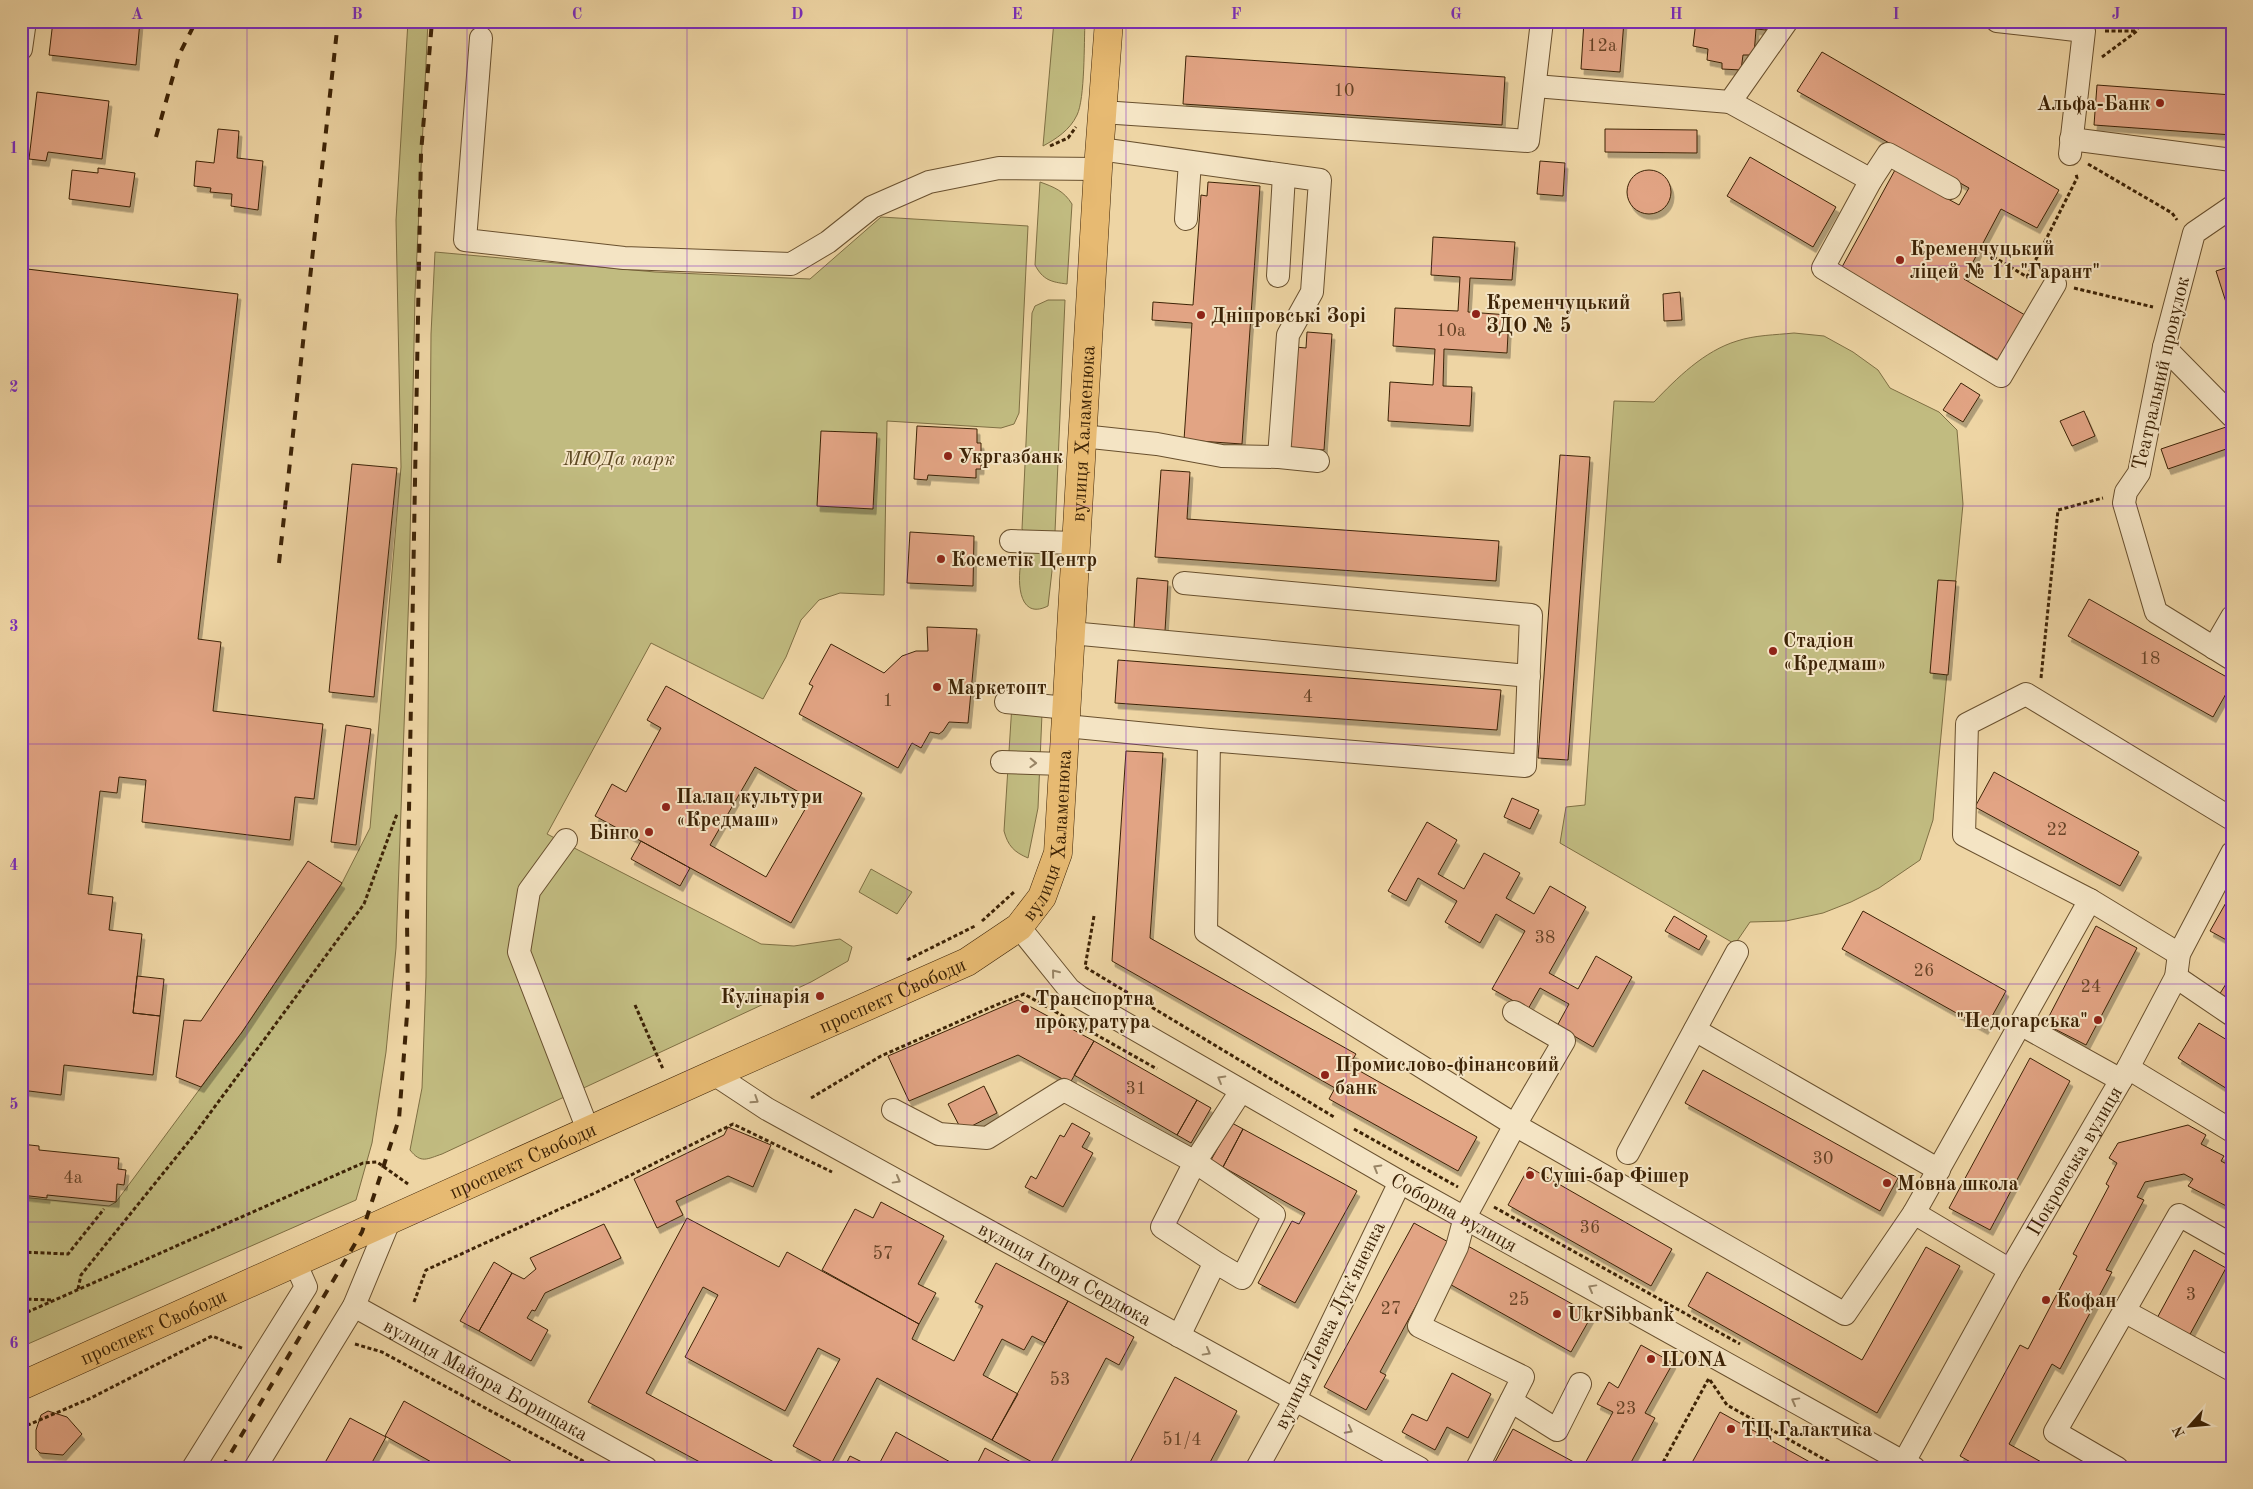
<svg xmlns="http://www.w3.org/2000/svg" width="2253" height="1489" viewBox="0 0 2253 1489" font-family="'Old Standard TT',serif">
  <defs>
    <filter id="shadow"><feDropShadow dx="3" dy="5.5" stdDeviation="0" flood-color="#0004"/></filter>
  </defs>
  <rect width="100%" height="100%" fill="#eed5a4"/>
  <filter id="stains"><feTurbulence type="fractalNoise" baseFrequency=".004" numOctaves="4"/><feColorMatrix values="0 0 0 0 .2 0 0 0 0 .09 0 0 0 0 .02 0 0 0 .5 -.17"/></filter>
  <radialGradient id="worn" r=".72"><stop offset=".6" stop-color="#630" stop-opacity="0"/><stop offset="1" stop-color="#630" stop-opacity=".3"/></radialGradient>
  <path fill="#c1bb80" stroke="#7f6f43" d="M408 21H428L415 295 409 590 396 948 386 1052 372 1143 356 1200 21 1347V1197L109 1206 116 1202 242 1032 342 883 370 828 401 467 396 220Z
    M1054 21H1085C1084 42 1085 99 1077 115 1070 130 1056 139 1043 146Z
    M1040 182C1054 187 1064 191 1072 204L1067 284C1051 282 1043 280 1035 265Z
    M881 217 1028 226 1019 413 1014 424 1001 428 887 421 884 595 840 593 819 600 801 620 786 657 763 699 651 643 547 834 761 944 794 946 840 939 852 947 848 961 811 982 442 1154C427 1159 421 1164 410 1150L422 1088 426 977 431 334 435 252 655 272 810 279Z
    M1048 300H1065L1055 532 1026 535 1022 529 1032 313 1035 306Z
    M1794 333 1824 336 1853 352 1878 370 1890 388 1939 412 1957 430 1963 504 1933 820 1920 860 1879 888 1851 902 1823 913 1786 921 1750 922 1735 944 1560 843 1566 807 1585 805 1614 401 1654 402C1677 378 1704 351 1737 341 1755 335 1775 335 1794 333Z
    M1026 546 1045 549 1053 562 1048 606C1012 624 1017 562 1026 546Z
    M1013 688 1043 690 1038 808 1028 858C1014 852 1008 846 1004 831Z
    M871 869 912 892 897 914 859 892Z"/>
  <path fill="#e2a484" stroke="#3d2306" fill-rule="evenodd" filter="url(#shadow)" d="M53 21H140L136 65 49 55Z
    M1584 21H1624L1620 72 1581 69Z
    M1696 21H1767L1766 30 1756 29 1754 55H1743L1741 70 1722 69V63L1707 60 1708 49 1693 46Z
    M1822 52 2059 190 2037 228 2001 209 1964 279 2030 318 2003 363 1842 267 1895 170 1959 205 1969 188 1797 91Z
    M1186 56 1505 77 1502 125 1183 104Z
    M2097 85 2232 95V135L2094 125Z
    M37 92 109 101 102 159 48 152 46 161 29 159Z
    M218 129 239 131 237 158 263 161 258 210 231 206 232 194 210 192 211 188 194 186 196 161 214 163Z
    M1605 129 1697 130V153L1605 152Z
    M1750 157 1836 207 1813 247 1727 196Z
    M1540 161 1565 163 1563 196 1537 194Z
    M98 168 135 173 130 207 69 199 72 170 98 173Z
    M1627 192a22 22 0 1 1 44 0a22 22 0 1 1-44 0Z
    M1208 182 1260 186 1242 444 1184 440 1192 323 1152 320 1153 302 1193 305 1201 195 1207 196Z
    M1433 237 1515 242 1512 280 1470 278 1468 312 1509 315 1507 353 1444 349 1443 386 1472 387 1470 426 1388 421 1390 382 1433 385 1435 349 1393 346 1395 308 1458 311 1460 277 1431 275Z
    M2232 266V321L2216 271Z
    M27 269 238 294 198 639 221 642 213 711 323 724 314 799 295 797 290 840 142 822 146 780 119 777 117 793 100 791 88 894 113 897 109 930 142 934 133 1013 160 1016 153 1075 64 1065 61 1095 21 1090V315Z
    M1680 292 1682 320 1664 321 1663 294Z
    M1307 332 1332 334 1324 450 1287 447 1295 347 1306 348Z
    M1961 383 1980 395 1963 422 1943 410Z
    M2084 411 2095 436 2072 446 2060 421Z
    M2232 425V447L2168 469 2161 449Z
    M917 426 977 429V443H981V469H976V478L928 475 927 480 914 479Z
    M821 431 877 433 873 509 817 506Z
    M1560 455 1590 457 1568 760 1538 758Z
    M352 464 397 468 374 697 329 692Z
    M1161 470 1190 472 1187 519 1499 541 1496 581 1155 557Z
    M910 532 974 536 973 586 907 583Z
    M1137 578 1168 581 1165 631 1134 628Z
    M1938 580 1956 581 1948 675 1930 673Z
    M2089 599 2232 680V683L2213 717 2068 636Z
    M927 627 977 629 968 723 949 722 943 731 939 734 930 732 921 748 912 743 898 768 799 714 813 686 809 684 831 644 884 673 902 656 916 651H928Z
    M1118 660 1501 690 1497 730 1115 703Z
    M666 686 862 793 791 923 595 816 612 784 626 792 661 728 647 720ZM755 767 811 799 766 877 710 845Z
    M346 725 371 729 356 845 331 842Z
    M1126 751 1163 753 1150 938 1356 1054 1349 1065 1477 1137 1458 1171 1329 1099 1335 1088 1112 961Z
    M1994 772 2139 852 2120 886 1975 807Z
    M1512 798 1539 810 1530 829 1504 817Z
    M1427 822 1457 840 1438 874 1464 889 1484 853 1520 873 1506 898 1534 914 1550 886 1586 907 1549 973 1578 989 1596 956 1632 977 1593 1047 1557 1026 1569 1004 1540 988 1528 1009 1492 989 1525 931 1496 914 1480 943 1445 922 1457 901 1418 878 1406 901 1388 891Z
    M641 841 690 868 680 886 631 859Z
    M308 861 342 883 242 1032 201 1087 176 1077 184 1020 201 1021Z
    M2232 892V943L2210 931Z
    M1863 911 2006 991 1985 1029 1842 949Z
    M1674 916 1707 936 1699 950 1665 931Z
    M2096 926 2137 948 2086 1045 2045 1024Z
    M137 976 164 979 160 1016 133 1013Z
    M2231 976H2232V1003L2219 995Z
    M1018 1000 1094 1041 1070 1083 1018 1055 909 1101 888 1056Z
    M2199 1023 2232 1043V1092L2178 1058Z
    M1094 1041 1197 1100 1177 1135 1074 1075Z
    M2030 1058 2070 1081 1990 1230 1949 1208Z
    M1703 1070 1898 1178 1880 1211 1685 1103Z
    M984 1086 997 1113 962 1131 948 1104Z
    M1197 1100 1211 1108 1191 1143 1177 1135Z
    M1072 1123 1090 1133 1082 1147 1093 1153 1063 1207 1025 1187 1031 1176 1036 1179 1060 1135 1064 1137Z
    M1232 1123 1243 1129 1223 1167 1211 1160Z
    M2188 1125 2206 1135 2201 1144 2224 1156 2221 1161 2232 1167V1209L2188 1186 2193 1179 2184 1174 2145 1182 2137 1197 2144 1200 2106 1270 2112 1272 2060 1369 2052 1364 2009 1444 2052 1468H1981L1960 1456 2020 1345 2028 1349 2077 1256 2073 1254 2109 1186 2106 1184 2117 1163 2109 1158 2118 1143Z
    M728 1127 771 1145 753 1187 728 1176 676 1201 683 1215 657 1228 634 1179 724 1135Z
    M1243 1129 1357 1191 1295 1303 1258 1283 1292 1221 1299 1224 1305 1213 1223 1167Z
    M21 1144 39 1146V1150L119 1158 118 1169 126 1170 124 1185 117 1184 116 1202 47 1195V1198L21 1195Z
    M1529 1167 1672 1249 1651 1286 1508 1205Z
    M881 1202 944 1236 918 1284 936 1293 919 1324 822 1270 855 1209 873 1218Z
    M687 1218 779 1267 787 1252 919 1324 912 1339 954 1361 983 1306 975 1302 996 1263 1068 1301 1045 1343 1032 1336 1024 1350 1002 1339 983 1375 1018 1394 992 1440 877 1378 830 1466 793 1446 840 1359 818 1348 785 1411 685 1357 718 1295 703 1287 646 1393 785 1468H711L588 1402Z
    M1414 1223 1450 1243 1380 1372 1386 1375 1366 1410 1324 1387Z
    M604 1224 621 1258 545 1293 535 1311 532 1310 527 1318 548 1330 531 1361 479 1331 512 1273 524 1279 536 1269 530 1258Z
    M1466 1245 1592 1315 1571 1352 1446 1282Z
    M1926 1247 1960 1266 1877 1413 1688 1306 1707 1272 1862 1360Z
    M2194 1250 2226 1268 2188 1338 2156 1320Z
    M494 1262 512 1273 479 1331 460 1321Z
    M1068 1301 1134 1337 1119 1365 1106 1358 1048 1468H1043L992 1440Z
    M1641 1345 1673 1363 1645 1413 1655 1418 1628 1468H1584L1583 1467 1613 1412 1597 1404 1609 1382 1618 1388Z
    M1452 1373 1491 1394 1468 1438 1447 1427 1435 1450 1402 1432 1412 1414 1427 1421Z
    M1175 1377 1237 1411 1207 1468H1127Z
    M404 1401 420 1410 523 1468H442L385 1436Z
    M48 1411 67 1417 82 1434 63 1455 40 1453 36 1449V1430L41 1415Z
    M1720 1412 1817 1466 1815 1468H1689Z
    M350 1418 386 1437 369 1468H322Z
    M1513 1429 1583 1467 1584 1468H1505L1495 1462Z
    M896 1432 952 1463 950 1468H877Z
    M985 1448 1022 1468H975Z
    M850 1456 870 1466V1468H844Z"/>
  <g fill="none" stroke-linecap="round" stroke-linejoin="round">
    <g stroke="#69502e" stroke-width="24">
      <g id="minor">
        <path d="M1997 21 2084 31 2070 154"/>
        <path d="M481 38 465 240 624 258 791 264 828 242 872 207 929 182 999 168 1098 169"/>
        <path d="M21 49 25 21"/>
        <path d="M1535 86 1730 102 1787 21"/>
        <path d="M1730 102 1871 180 1823 268 2001 376 2055 284"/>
        <path d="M1102 112 1528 141 1542 21"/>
        <path d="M2071 139 2232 160"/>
        <path d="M1100 149 1320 180 1312 292 1288 335 1279 457"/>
        <path d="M1871 180 1888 154 1950 188"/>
        <path d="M2232 207 2194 233 2164 347 2139 473 2126 492 2124 503 2156 612 2232 659"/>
        <path d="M1186 219 1190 162"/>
        <path d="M1278 276 1284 175"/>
        <path d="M2164 347 2232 416"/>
        <path d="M1082 436 1157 444 1222 456 1279 457 1318 461"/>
        <path d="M1011 541 1076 543"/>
        <path d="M1184 583 1531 615 1525 766 1209 740 1206 932 1515 1125 1465 1217 1457 1247 1419 1326 1523 1377 1477 1468"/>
        <path d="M1071 633 1529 676"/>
        <path d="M2214 648 2232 617"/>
        <path d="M1006 702 1067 708"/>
        <path d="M1066 726 1209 740"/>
        <path d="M1002 762 1063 764"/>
        <path d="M566 840 529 891 519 952 588 1130"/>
        <path d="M2090 900 1964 835 1967 724 2026 694 2232 819"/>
        <path id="s1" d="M1019 927 1069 989 1081 998 1400 1182 1914 1468"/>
        <path d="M2176 977 2232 1015"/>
        <path d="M1514 1012 1564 1041 1515 1125 1845 1314 1914 1213 2010 1270"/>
        <path d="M2020 1024 2121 1080"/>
        <path d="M1695 1030 1939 1170"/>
        <path d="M2128 1068 2232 1131"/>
        <path id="s2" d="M714 1074 767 1109 1419 1468"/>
        <path d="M893 1110 939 1134 987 1138 1064 1090 1195 1162 1241 1091"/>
        <path d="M1628 1153 1737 952"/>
        <path d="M1914 1213 2090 900 2179 954"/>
        <path id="s3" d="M354 1306 646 1468"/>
        <path d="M2124 1311 2232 1370"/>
        <path d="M1179 1336 1215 1262 1242 1278 1274 1215 1195 1162 1162 1227 1215 1262"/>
        <path d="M1511 1401 1557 1430 1580 1384"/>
        <path id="s4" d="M1904 1462 2010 1270 2128 1068 2176 977 2179 954 2232 853"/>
        <path d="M193 1468 306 1287 295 1262"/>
        <path d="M255 1468 354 1306 390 1219"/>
        <path d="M1257 1468 1294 1401 1400 1182"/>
        <path d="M2117 1468 2055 1432 2179 1215 2232 1245"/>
      </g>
    </g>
    <g stroke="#3d2306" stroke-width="29">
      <g id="highway">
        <path id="s5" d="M21 1386 714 1074 967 962 1019 927 1042 897 1058 853 1098 169 1109 21"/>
      </g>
    </g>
    <path stroke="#3d2306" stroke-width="3" stroke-dasharray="4 2.5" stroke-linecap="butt" d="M2105 31H2136
      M2102 57 2137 31 2140 21
      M1050 146 1068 138 1076 127
      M2088 164 2172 213 2177 220
      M1982 250 2027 277 2077 178 2076 174
      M2074 288 2153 307
      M2041 678 2058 510 2103 498
      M1094 916 1085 967 1334 1117
      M982 921 1014 892
      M907 960 975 926
      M635 1005 663 1069
      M811 1098 881 1056 996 1005 1024 994 1157 1069
      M1354 1129 1458 1187
      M1494 1207 1740 1344
      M21 1252 68 1254 104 1209
      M78 1289 81 1275 194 1135 364 904 397 814
      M21 1299 53 1300
      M414 1302 426 1270 597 1192 733 1124 832 1172
      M21 1315 363 1163 377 1162 408 1184
      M355 1344 382 1352 596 1468
      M1710 1380 1727 1405 1840 1468
      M21 1428 91 1398 212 1336 244 1349
      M1660 1468 1709 1378"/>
    <use href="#minor" stroke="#f4e4c4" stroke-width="22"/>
    <use href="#highway" stroke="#e7ba72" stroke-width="28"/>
    <path stroke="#3d2306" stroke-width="4" stroke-dasharray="9 9" stroke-linecap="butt" d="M156 137 179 55 196 21
      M279 563 338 21
      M222 1468 362 1232 399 1119 408 1002 407 920 421 153 432 21"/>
  </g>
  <defs><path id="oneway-chevron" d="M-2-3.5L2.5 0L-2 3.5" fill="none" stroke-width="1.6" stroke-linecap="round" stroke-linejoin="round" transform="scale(1.25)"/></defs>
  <g stroke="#988465">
    <use href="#oneway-chevron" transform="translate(1033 763) rotate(2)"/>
    <use href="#oneway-chevron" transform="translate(1055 973) rotate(-129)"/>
    <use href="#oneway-chevron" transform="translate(1221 1079) rotate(-150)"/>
    <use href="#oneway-chevron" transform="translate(755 1100) rotate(33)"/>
    <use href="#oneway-chevron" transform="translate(1377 1168) rotate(-150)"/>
    <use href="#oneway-chevron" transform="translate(897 1180) rotate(29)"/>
    <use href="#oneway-chevron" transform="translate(1592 1288) rotate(-151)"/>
    <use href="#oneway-chevron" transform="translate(1207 1352) rotate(29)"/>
    <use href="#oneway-chevron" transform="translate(1795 1401) rotate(-151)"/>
    <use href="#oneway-chevron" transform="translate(1349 1430) rotate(28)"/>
  </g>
  <path fill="none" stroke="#7b2cbf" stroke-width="1" stroke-opacity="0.55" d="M247 21V1468M467 21V1468M687 21V1468M907 21V1468M1126 21V1468M1346 21V1468M1566 21V1468M1786 21V1468M2006 21V1468M21 266H2232M21 506H2232M21 744H2232M21 984H2232M21 1222H2232"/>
  <g fill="#8f2418" stroke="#f4e4c4" stroke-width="2">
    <circle cx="2160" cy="103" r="5"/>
    <circle cx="1900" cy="260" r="5"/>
    <circle cx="1476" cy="314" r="5"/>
    <circle cx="1201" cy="315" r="5"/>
    <circle cx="948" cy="456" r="5"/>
    <circle cx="941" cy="559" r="5"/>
    <circle cx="1773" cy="651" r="5"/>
    <circle cx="937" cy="687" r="5"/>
    <circle cx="666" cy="807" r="5"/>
    <circle cx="649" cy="832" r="5"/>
    <circle cx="820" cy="996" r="5"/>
    <circle cx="1025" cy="1009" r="5"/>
    <circle cx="2098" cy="1020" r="5"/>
    <circle cx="1325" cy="1075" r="5"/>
    <circle cx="1530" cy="1175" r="5"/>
    <circle cx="1887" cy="1183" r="5"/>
    <circle cx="2046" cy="1300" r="5"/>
    <circle cx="1557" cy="1314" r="5"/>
    <circle cx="1651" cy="1359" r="5"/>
    <circle cx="1731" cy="1429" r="5"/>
  </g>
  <g text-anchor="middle" stroke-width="4" stroke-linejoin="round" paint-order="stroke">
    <g font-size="18" fill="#664326">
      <text x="1602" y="51">12а</text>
      <text x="1344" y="96">10</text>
      <text x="1451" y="336">10а</text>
      <text x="2150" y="664">18</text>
      <text x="1308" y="702">4</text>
      <text x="888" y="706">1</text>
      <text x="2057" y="835">22</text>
      <text x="1545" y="943">38</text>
      <text x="1924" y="976">26</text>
      <text x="2091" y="992">24</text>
      <text x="1136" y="1094">31</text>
      <text x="1823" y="1164">30</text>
      <text x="73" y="1183">4а</text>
      <text x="1590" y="1233">36</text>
      <text x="883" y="1259">57</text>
      <text x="2191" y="1300">3</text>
      <text x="1519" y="1305">25</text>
      <text x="1391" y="1314">27</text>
      <text x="1060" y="1385">53</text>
      <text x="1626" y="1414">23</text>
      <text x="1182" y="1445">51/4</text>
    </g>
    <g font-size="20" font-weight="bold" fill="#3d2306" stroke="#f4e4c4" text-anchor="start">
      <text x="2150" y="110" text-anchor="end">Альфа-Банк</text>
      <text x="1910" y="255">Кременчуцький<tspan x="1910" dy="23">ліцей № 11 "Гарант"</tspan></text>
      <text x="1486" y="309">Кременчуцький<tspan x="1486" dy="23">ЗДО № 5</tspan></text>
      <text x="1211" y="322">Дніпровські Зорі</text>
      <text x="958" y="463">Укргазбанк</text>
      <text x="951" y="566">Косметік Центр</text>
      <text x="1783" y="647">Стадіон<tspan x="1783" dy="23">«Кредмаш»</tspan></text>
      <text x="947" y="694">Маркетопт</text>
      <text x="676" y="803">Палац культури<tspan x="676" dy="23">«Кредмаш»</tspan></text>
      <text x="639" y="839" text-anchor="end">Бінго</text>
      <text x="810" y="1003" text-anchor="end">Кулінарія</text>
      <text x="1035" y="1005">Транспортна<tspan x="1035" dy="23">прокуратура</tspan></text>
      <text x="2088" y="1027" text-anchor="end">"Недогарська"</text>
      <text x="1335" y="1071">Промислово-фінансовий<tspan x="1335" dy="23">банк</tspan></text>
      <text x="1540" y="1182">Суші-бар Фішер</text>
      <text x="1897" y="1190">Мовна школа</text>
      <text x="2056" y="1307">Кофан</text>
      <text x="1567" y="1321">UkrSibbank</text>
      <text x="1661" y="1366">ILONA</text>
      <text x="1741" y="1436">ТЦ Галактика</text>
    </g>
    <g font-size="20" fill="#3d2306" stroke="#f4e4c4">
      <text transform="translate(2160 373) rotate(-77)" y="7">Театральний провулок</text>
      <text dy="7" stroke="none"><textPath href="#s5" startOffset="1604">вулиця Халаменюка</textPath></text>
      <text dy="7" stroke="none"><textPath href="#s5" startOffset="1199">вулиця Халаменюка</textPath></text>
      <text dy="7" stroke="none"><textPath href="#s5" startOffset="955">проспект Свободи</textPath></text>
      <text dy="7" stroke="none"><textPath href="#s5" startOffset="550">проспект Свободи</textPath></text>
      <text dy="7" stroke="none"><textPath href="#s4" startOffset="346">Покровська вулиця</textPath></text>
      <text dy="7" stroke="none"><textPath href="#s1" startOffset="525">Соборна вулиця</textPath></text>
      <text dy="7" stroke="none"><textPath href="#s2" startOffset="404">вулиця Ігоря Сердюка</textPath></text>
      <text transform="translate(1329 1325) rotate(-64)" y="7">вулиця Левка Лукʼяненка</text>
      <text dy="7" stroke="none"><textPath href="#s5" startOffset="145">проспект Свободи</textPath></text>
      <text dy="7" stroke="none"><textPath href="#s3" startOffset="151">вулиця Майора Борищака</textPath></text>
    </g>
    <g font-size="20" font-style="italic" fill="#5e4924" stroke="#f4e4c4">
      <text x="619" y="465">МЮДа парк</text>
    </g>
  </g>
  <rect width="2253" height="1489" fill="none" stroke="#eed5a4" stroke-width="55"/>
  <g transform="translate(2190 1426) rotate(243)" stroke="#f4e4c4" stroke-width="4" paint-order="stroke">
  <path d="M0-4L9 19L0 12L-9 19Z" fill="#3d2306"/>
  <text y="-8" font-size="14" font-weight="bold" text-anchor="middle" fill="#3d2306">N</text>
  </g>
  <rect x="28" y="28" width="2198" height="1434" fill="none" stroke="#7b2cbf" stroke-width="2"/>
  <g font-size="16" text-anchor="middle" font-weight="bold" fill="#7b2cbf">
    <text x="137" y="19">A</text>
    <text x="357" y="19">B</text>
    <text x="577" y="19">C</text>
    <text x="797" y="19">D</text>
    <text x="1017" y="19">E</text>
    <text x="1236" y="19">F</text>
    <text x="1456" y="19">G</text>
    <text x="1676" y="19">H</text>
    <text x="1896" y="19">I</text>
    <text x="2116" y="19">J</text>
    <text x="14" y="153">1</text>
    <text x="14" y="392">2</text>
    <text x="14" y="631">3</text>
    <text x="14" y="870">4</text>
    <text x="14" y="1109">5</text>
    <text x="14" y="1348">6</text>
  </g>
  <rect width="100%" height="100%" filter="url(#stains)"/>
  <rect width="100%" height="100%" fill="url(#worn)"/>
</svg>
